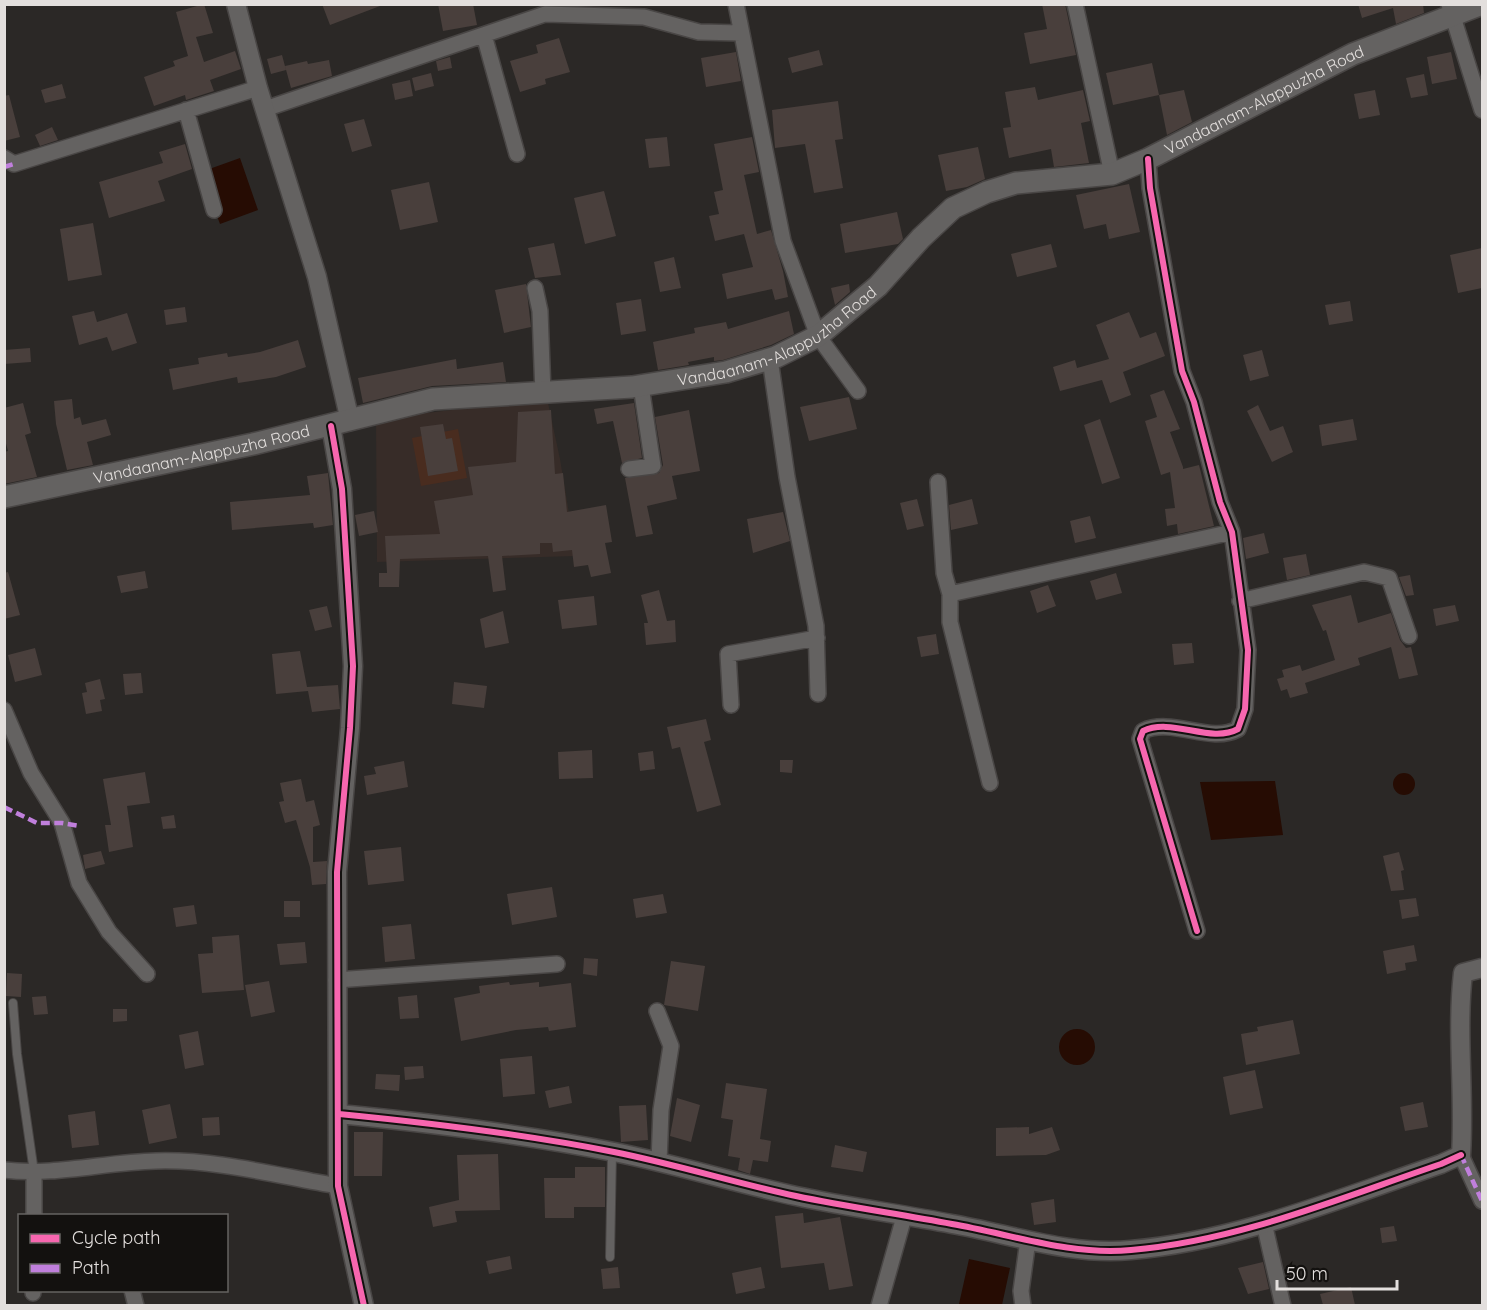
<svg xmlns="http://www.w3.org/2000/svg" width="1487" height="1310" viewBox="0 0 1487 1310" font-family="Quicksand,sans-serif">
  <rect width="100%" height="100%" fill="#2b2826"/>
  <path fill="#372c28" d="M544 399 548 403 560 459 576 556 377 562 376 419Z"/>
  <path fill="#492c1f" d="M458 429 467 478 421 486 412 438Z"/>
  <path fill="#260c03" d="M240 158 258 210 220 224 201 172Z
    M1393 784a11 11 0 1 1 22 0a11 11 0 1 1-22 0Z
    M1275 781 1283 835 1211 840 1200 782Z
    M1059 1047a18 18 0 1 1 36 0a18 18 0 1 1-36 0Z
    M969 1259 1010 1268 1002 1305 959 1304Z"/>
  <path fill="#493f3c" d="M204 4 213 33 196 37 204 62 235 51 241 69 210 80 214 91 186 100 185 95 154 106 144 77 175 66 173 61 188 56 176 12Z
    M322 4H380V6L330 25Z
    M438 4H473L477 25 443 31Z
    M1042 4H1065L1076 55 1030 64 1024 33 1047 29Z
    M1358 4H1423L1424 13 1396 24 1393 8 1362 18Z
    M559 38 570 72 545 79 546 84 520 92 510 61 538 53 536 45Z
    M819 50 823 65 792 73 788 58Z
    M736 52 741 81 706 87 701 58Z
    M1451 52 1457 79 1432 84 1427 57Z
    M282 55 286 70 271 74 267 59Z
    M450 57 452 68 438 71 436 61Z
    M329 60 332 76 291 88 285 66 307 61 308 64Z
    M1152 63 1159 95 1113 105 1106 73Z
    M431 73 434 86 415 91 412 78Z
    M1424 74 1428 95 1411 98 1406 78Z
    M410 80 413 96 395 100 392 84Z
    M62 84 66 98 45 103 41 90Z
    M1035 87 1038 100 1083 90 1090 121 1081 123 1089 163 1054 167 1051 149 1009 158 1003 128 1011 127 1005 92Z
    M1184 90 1192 122 1167 135 1159 95Z
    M1375 90 1380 115 1359 119 1354 94Z
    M9 95 20 137 4 141V96Z
    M838 101 843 139 835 140 843 188 814 193 805 144 775 148 772 110Z
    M364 119 372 146 352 152 344 124Z
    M52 127 58 140 40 146 35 135Z
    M667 137 670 166 649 168 645 139Z
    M752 137 759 172 744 175 757 234 771 230 783 271 788 297 775 300 772 289 727 299 722 274 753 267 744 234 715 241 709 216 719 214 714 192 723 190 714 144Z
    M185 144 192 169 158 181 165 201 109 218 99 182 163 163 159 152Z
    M978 147 985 179 967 187 946 191 938 155Z
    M429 182 438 222 400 230 391 190Z
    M1129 184 1140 232 1109 239 1106 224 1084 229 1076 195Z
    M604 191 616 236 585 244 574 198Z
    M897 212 903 239 898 244 845 253 840 224Z
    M93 223 102 275 68 281 60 229Z
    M554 243 561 275 535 278 528 248Z
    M1051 244 1057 267 1017 277 1011 254Z
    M1482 248V288L1458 293 1450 255Z
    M674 257 681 288 660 292 654 262Z
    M526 284 531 327 504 333 495 290Z
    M849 284 850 292 835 305 831 288Z
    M641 299 646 331 621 335 616 303Z
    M1350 301 1353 321 1329 325 1325 305Z
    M185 307 187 322 166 325 164 310Z
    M94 311 97 322 127 313 137 343 112 351 107 337 79 345 72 316Z
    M789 311 794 334 771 345 723 360 714 361V357L688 362 689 365 658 370 653 342 695 333 694 328 726 322 728 329Z
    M1129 312 1140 338 1156 332 1165 356 1123 372 1131 395 1110 403 1102 380 1060 391 1053 367 1075 360 1077 368 1109 359 1096 325Z
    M298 340 306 367 276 377 238 383 237 377 173 390 169 369 199 364 198 358 227 353 228 357 260 352Z
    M30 348 31 362 4 364V350Z
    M1262 350 1269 376 1250 381 1243 355Z
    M456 359 457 369 503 362 506 382 432 386 363 403 358 378Z
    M1164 390 1180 429 1170 432 1183 467V469L1199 465 1214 526 1178 534 1177 524 1167 526 1165 509 1175 508 1170 472 1161 475 1145 421 1157 417 1150 395Z
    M849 397 857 429 809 441 800 407Z
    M72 399 74 419 80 417 82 425 106 419 111 435 87 442 93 465 67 470 56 424 54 401Z
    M23 403 31 433 25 435 37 477 4 484V452L8 451 4 436V408Z
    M634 403 642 458 622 463 613 421 597 424 594 409Z
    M1258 405 1270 431 1283 426 1293 452 1272 462 1247 411Z
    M551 410 555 474 563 473 567 512 606 505 612 542 605 543 611 573 591 577 588 565 574 567 572 550 553 552 552 543H540V554L502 556 506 590 493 592 488 556 400 559 399 587H379V573H387L385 536 440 534 434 501 473 495 468 467 516 462 518 412Z
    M689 410 700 471 672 476 677 499 647 506 653 534 636 537 625 478 659 473 663 465 655 417Z
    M1100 419 1120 478 1102 484 1084 425Z
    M1353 419 1357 440 1322 446 1319 425Z
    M443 424 446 439 452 438 458 471 428 476 420 427Z
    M328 473 333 525 314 528 313 523 232 530 230 502 310 495 307 476Z
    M917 499 924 526 907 530 900 503Z
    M972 499 978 524 951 530 949 505Z
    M374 511 378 532 359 536 355 515Z
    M783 512 790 541 753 553 747 519Z
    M1090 516 1096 538 1075 543 1070 521Z
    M1264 533 1269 553 1246 559 1243 538Z
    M1306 554 1310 575 1287 580 1283 558Z
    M145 571 148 588 121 593 117 576Z
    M8 572 20 615 4 619V573Z
    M1116 573 1122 593 1096 600 1090 581Z
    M1410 575 1414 595 1406 596 1399 577Z
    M1048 585 1056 606 1037 613 1030 591Z
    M659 590 667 621 675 620 676 642 646 645 644 623H648L641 595Z
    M1351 595 1358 623 1391 613 1400 640 1406 648 1411 647 1418 675 1399 679 1391 647 1358 658 1360 665 1305 683 1308 693 1290 698 1287 689 1281 691 1277 679 1284 677 1282 670 1300 665 1302 671 1335 660 1326 630 1323 631 1312 605Z
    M594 596 597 625 562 629 558 600Z
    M1455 605 1459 621 1436 626 1433 609Z
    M327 606 332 627 315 631 309 610Z
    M503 611 509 643 485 648 480 619Z
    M936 634 939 654 921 657 917 637Z
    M1192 643 1194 663 1174 665 1172 644Z
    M35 648 42 675 15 682 8 655Z
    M300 651 307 687 338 685 340 709 312 712 308 691 276 694 272 654Z
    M141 673 143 693 125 695 123 674Z
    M100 679 105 699 100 700 102 711 86 714 82 693 87 692 85 683Z
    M454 682 487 686 484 708 452 704Z
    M706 719 711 740 704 742 721 805 697 812 680 747 672 749 667 727Z
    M592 750 593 778 559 779 558 752Z
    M653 751 655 769 640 771 638 753Z
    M780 760H793L792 773 780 772Z
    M404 761 408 787 367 795 364 776 376 774 374 767Z
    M145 772 150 803 127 806 133 847 109 852 105 825H111L103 779Z
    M301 779 306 802 314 800 320 825 313 827V862L327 861 326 884 312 885 310 867 296 820 285 823 279 802 284 801 280 783Z
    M174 815 176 828 163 829 161 817Z
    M401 847 404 881 368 885 364 851Z
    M101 851 105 864 85 869 83 855Z
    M1399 852 1404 870 1401 871 1404 890 1391 891 1383 856Z
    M552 887 557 917 512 925 507 894Z
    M663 894 667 913 636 918 633 899Z
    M1416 898 1419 916 1402 919 1399 900Z
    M284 901H300V917H284Z
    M194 905 197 924 176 927 173 908Z
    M411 924 415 959 385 962 382 927Z
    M239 935 244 990 202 993 198 954 213 953 212 937Z
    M305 942 307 963 280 965 277 944Z
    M1414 945 1417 961 1405 963 1406 970 1387 974 1383 951Z
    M584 958 598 959 597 976 583 974Z
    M671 961 705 966 698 1011 664 1005Z
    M7 973 22 974 21 997 6 996Z
    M269 981 275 1012 251 1017 245 985Z
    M509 982 510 985 539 982V987L571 983 576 1027 549 1031 548 1027 516 1030 461 1041 454 998 480 993 479 986Z
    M417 995 419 1018 400 1019 398 997Z
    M46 996 48 1014 34 1015 32 997Z
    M113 1009H127V1021L113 1022Z
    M1293 1020 1300 1054 1246 1065 1241 1034 1258 1031 1257 1027Z
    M198 1031 204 1065 185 1069 179 1035Z
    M532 1056 535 1094 503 1097 500 1059Z
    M423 1066 424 1078 405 1080 404 1067Z
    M1255 1070 1263 1108 1230 1115 1223 1077Z
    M376 1074 400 1075 399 1091 375 1089Z
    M726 1083 767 1089 760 1139 771 1141 768 1162 753 1160 750 1174 738 1170 740 1158 728 1156 733 1120 721 1118Z
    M569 1086 572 1103 549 1108 545 1091Z
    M677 1098 700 1105 691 1142 670 1136Z
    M1423 1102 1428 1127 1405 1131 1400 1107Z
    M170 1104 177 1138 149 1144 142 1110Z
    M646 1105 648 1140 621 1142 619 1106Z
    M95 1111 99 1145 72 1148 68 1115Z
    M219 1117 220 1135 203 1136 202 1118Z
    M1029 1127V1134L1052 1127 1060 1150 1046 1155 996 1156V1128Z
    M354 1132H383L382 1176H354Z
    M835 1145 867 1152 863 1172 831 1167Z
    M498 1154 500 1210 455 1211 457 1222 433 1227 429 1207 459 1200 457 1155Z
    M575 1167H605V1207H574V1218H545L544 1178H575Z
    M1054 1199 1056 1222 1034 1225 1031 1203Z
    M803 1213 804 1223 840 1217 853 1286 829 1290 824 1263 781 1268 775 1216Z
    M1394 1226 1397 1241 1382 1243 1380 1228Z
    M510 1256 512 1269 489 1274 486 1261Z
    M1263 1262 1269 1289 1248 1294 1238 1268Z
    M618 1267 620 1288 603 1289 601 1269Z
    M761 1267 765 1288 736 1294 732 1273Z
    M1351 1287 1355 1305H1323L1320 1294Z"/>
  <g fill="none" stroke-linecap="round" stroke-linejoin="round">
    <g stroke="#494645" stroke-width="10">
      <path id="service" d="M13 1003 17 1054 34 1172
        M610 1257 612 1153"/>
    </g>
    <g stroke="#494645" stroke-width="18">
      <path id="minor" d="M736 4 783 241 818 336 858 391
        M1075 4 1112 174
        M1449 4 1482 110
        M484 35 517 154
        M265 109 545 14 644 17 699 32 741 33
        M186 110 214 210
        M4 158 14 164 258 88
        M1148 159 1150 188 1182 371 1194 402 1220 502 1232 532 1248 650 1245 709 1238 729C1210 744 1172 717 1143 731L1140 739 1197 931
        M535 288 540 311 543 394
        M770 359 787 477 816 626 818 694
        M629 469 653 466 641 386
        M938 482 944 573 950 594V622L990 783
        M950 594 1232 532
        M1240 601 1364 572 1389 578 1409 636
        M731 705 728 654 817 638
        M4 710 31 773 62 823 79 883 109 932 147 974
        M336 980 557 964
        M657 1011 671 1046 661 1110 659 1162
        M1461 1155 1482 1201
        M4 1170C55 1176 105 1162 156 1161 216 1159 278 1176 338 1186
        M34 1173V1216
        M1264 1223 1283 1306
        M132 1290 136 1306
        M33 1293V1290
        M879 1306 904 1217
        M1023 1306 1021 1291 1028 1240"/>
    </g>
    <g stroke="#494645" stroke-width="21">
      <path id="tertiary" d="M236 4 258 88 317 277 350 421
        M331 426 342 489 353 666 350 728 337 872 338 1186 364 1306
        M339 1114C431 1123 524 1134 614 1152 675 1164 735 1183 796 1196 848 1207 900 1214 952 1224 1010 1234 1071 1256 1131 1250 1238 1241 1340 1198 1441 1164L1461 1155C1465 1095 1456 1033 1463 973L1482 968"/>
    </g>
    <g stroke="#494645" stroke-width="24">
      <g id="secondary">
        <path id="s1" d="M4 497 253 444 433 399 632 387 726 372 776 357 818 336 878 286 921 238 953 208 987 192 1016 183 1112 174 1148 159 1353 54 1482 4"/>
      </g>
    </g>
    <use href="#service" stroke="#646261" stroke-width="8"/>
    <use href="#minor" stroke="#646261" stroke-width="15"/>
    <use href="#tertiary" stroke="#646261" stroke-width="18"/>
    <use href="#secondary" stroke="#646261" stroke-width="21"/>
    <path stroke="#c07fdc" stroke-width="4.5" stroke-dasharray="9 4.5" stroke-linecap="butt" d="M4 167 14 164
      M4 807 37 823H62L80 826
      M1461 1155 1482 1201"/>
    <g stroke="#13110f" stroke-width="10">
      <path id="cycleway" d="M1148 159 1150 188 1182 371 1194 402 1220 502 1232 532 1248 650 1245 709 1238 729C1210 744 1172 717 1143 731L1140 739 1197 931
        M331 426 342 489 353 666 350 728 337 872 338 1186 364 1306
        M339 1114C431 1123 524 1134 614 1152 675 1164 735 1183 796 1196 848 1207 900 1214 952 1224 1010 1234 1071 1256 1131 1250 1238 1241 1340 1198 1441 1164L1461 1155"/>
    </g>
    <use href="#cycleway" stroke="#f766af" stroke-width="6"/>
  </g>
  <g text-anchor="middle" stroke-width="5" stroke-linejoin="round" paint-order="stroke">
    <g font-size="16" fill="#e3dfdd" stroke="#13110f">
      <text dy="6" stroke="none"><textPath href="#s1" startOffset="1354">Vandaanam-Alappuzha Road</textPath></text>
      <text dy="6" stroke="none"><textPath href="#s1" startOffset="796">Vandaanam-Alappuzha Road</textPath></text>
      <text dy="6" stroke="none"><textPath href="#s1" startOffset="202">Vandaanam-Alappuzha Road</textPath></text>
    </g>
  </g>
  <rect width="1487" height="1310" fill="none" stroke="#e3dfdd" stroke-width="12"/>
  <rect x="18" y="1214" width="210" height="78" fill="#13110f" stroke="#666361" stroke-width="1.5"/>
  <rect x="30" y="1234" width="30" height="9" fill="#f766af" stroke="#666361" stroke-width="1.5"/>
  <text x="72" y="1244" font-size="18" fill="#e3dfdd">Cycle path</text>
  <rect x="30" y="1264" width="30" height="9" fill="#c07fdc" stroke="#666361" stroke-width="1.5"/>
  <text x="72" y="1274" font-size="18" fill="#e3dfdd">Path</text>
  <path d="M1277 1280v9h120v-9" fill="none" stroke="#e3dfdd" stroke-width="3"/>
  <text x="1286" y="1280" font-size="18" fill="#e3dfdd" stroke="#13110f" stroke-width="4.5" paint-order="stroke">50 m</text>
</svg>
